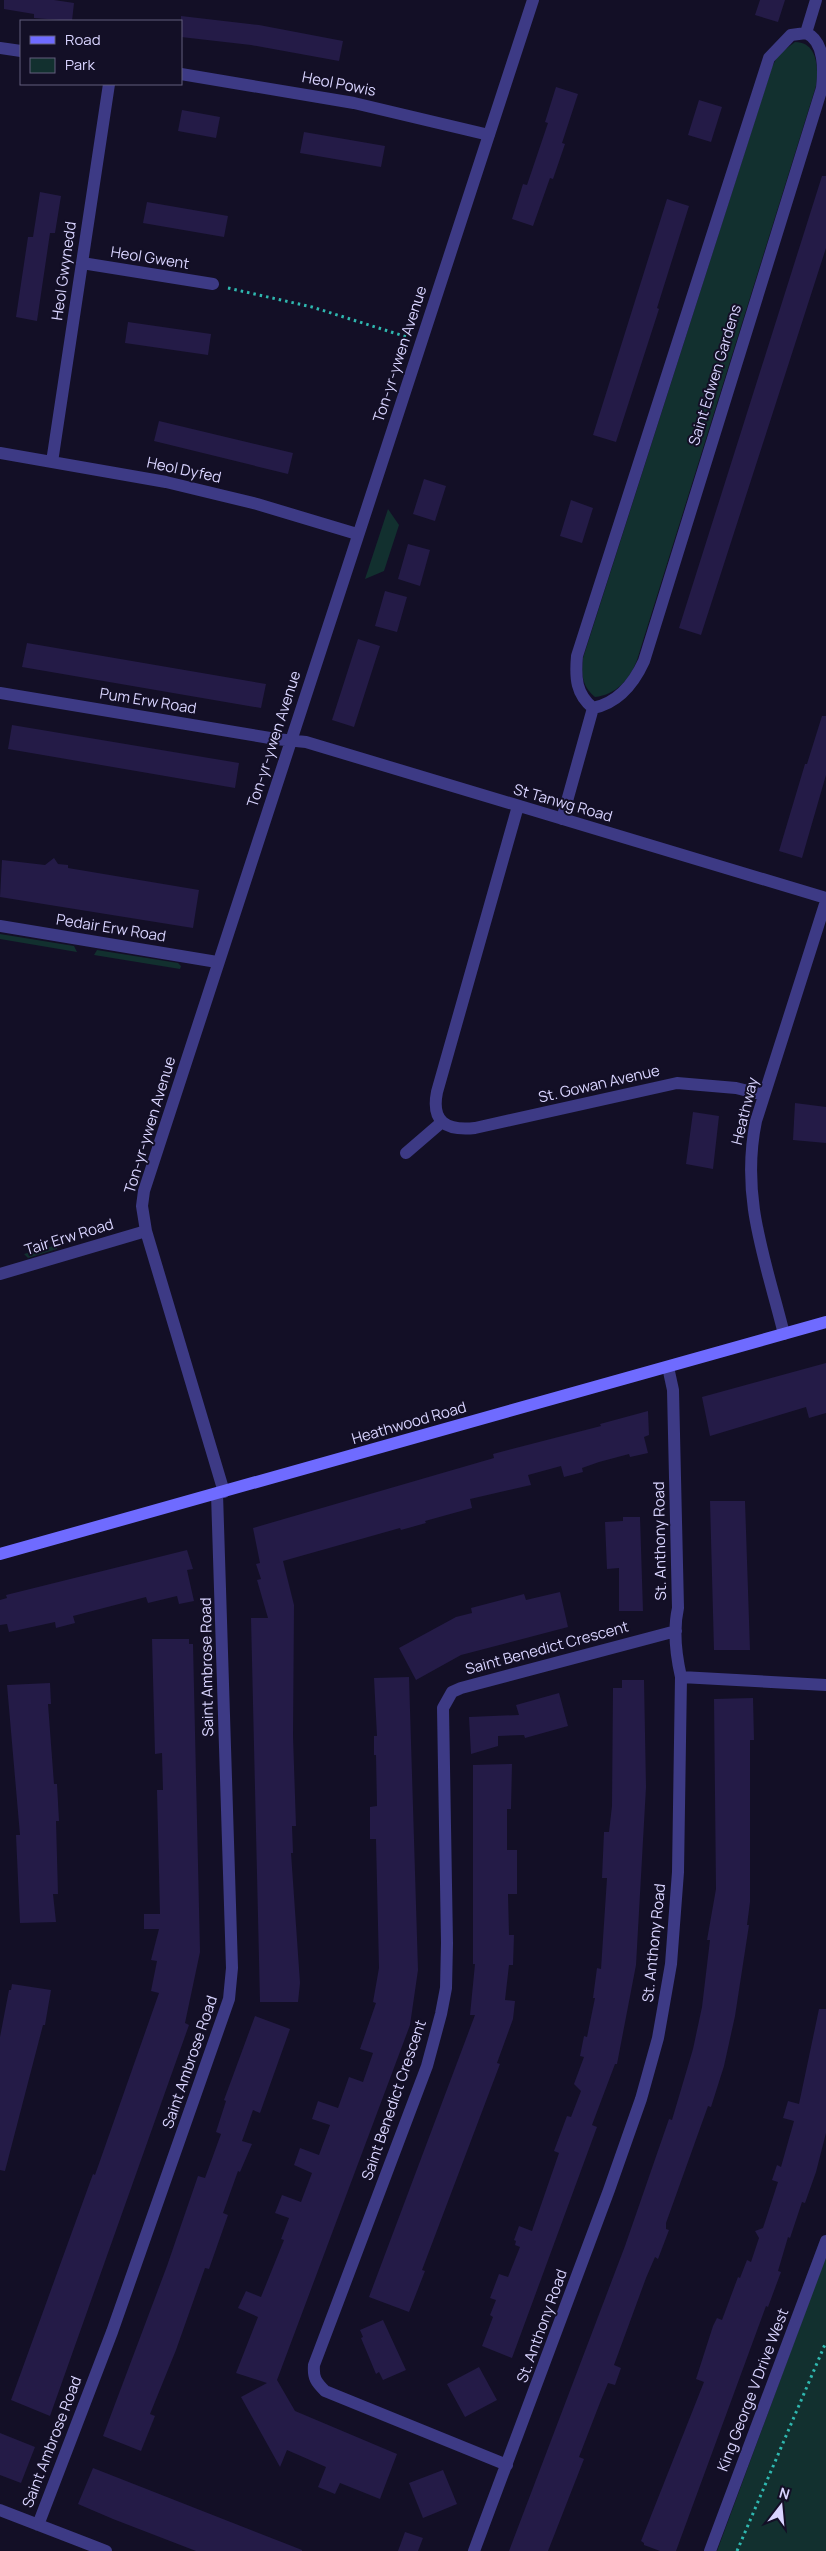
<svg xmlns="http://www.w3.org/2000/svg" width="826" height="2551" viewBox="0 0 826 2551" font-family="Manrope,sans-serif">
  <rect width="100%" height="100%" fill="#130f26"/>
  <path fill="#12302f" d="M795 42C817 42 819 67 816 86L637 660C630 679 616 695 595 697 582 686 581 675 583 658L772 67 778 55Z
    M388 509 399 525 384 571 365 579Z
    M0 934 74 946 77 952 0 939Z
    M97 950 178 963 181 966 180 969 94 955Z
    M57 1245V1249L28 1258 24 1254Z
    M826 2256V2551H717Z"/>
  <path fill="#241b47" d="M4 0H54L74 3 72 21 34 18V14L4 9Z
    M760 0H785L778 22 755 15Z
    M181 16 259 25 343 41 339 61 251 45 181 37Z
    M556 87 578 94 562 143 565 144 553 179 550 178 533 226 512 219 523 184 527 185 548 123 545 122Z
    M699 100 722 107 711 142 688 135Z
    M182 110 220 117 216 138 178 131Z
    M304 132 385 146 381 167 300 153Z
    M822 176H826V248L701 635 679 628Z
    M40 192 61 196 55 233H50L37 321 16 317 28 237H33Z
    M667 199 689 206 657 308 659 309 616 442 593 435Z
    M147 202 228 216 224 237 143 223Z
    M128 322 211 334 208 355 125 343Z
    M159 421 293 453 288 474 154 441Z
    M424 479 446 486 435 521 413 514Z
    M571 500 593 508 582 543 560 536Z
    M408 544 430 550 420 586 398 579Z
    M385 591 407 597 397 632 375 626Z
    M358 639 380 646 354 727 332 720Z
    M27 643 266 684 261 708 22 667Z
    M822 716H826V775L802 858 779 851 805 764H807Z
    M12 725 239 763 235 788 8 749Z
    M54 858 58 864 68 865V868L199 890 193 928 0 897 2 860 45 865Z
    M795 1103 826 1107V1143L793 1140Z
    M693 1112 719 1116 713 1169 686 1164Z
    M826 1363V1413L809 1418 806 1407 710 1436 702 1397Z
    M648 1411 649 1435 644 1437 648 1453 630 1457 629 1454 599 1462 582 1468 583 1472 564 1477 561 1466 528 1475 531 1485 470 1499 472 1508 425 1521 426 1523 401 1530 400 1528 283 1561 294 1605 293 1736 296 1826H292L293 1853H291L300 1983 298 2002H260L251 1618H268L257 1580 261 1579 256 1564 260 1563 253 1528 494 1458 493 1454 601 1426 600 1424Z
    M710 1501H745L750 1650H714Z
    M623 1517H640L643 1611H619V1568L607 1569 605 1522 623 1521Z
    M187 1550 193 1569 187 1570 194 1601 179 1604 177 1596 148 1603 146 1597 73 1616 75 1623 56 1628 55 1622 9 1632 7 1624 0 1625V1600L7 1598 6 1595Z
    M560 1592 568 1627 461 1655 416 1680 399 1648 456 1617 472 1613 471 1608 524 1594 526 1600Z
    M152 1639H189V1644H193L200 1952 185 2023 189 2025 50 2416 11 2400 93 2174 95 2175 159 1993 151 1991 157 1961 151 1960 159 1929H144V1914H160L157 1790H163L162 1753 155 1754Z
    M409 1677 418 1970 410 2025 277 2380 295 2411 397 2454 380 2499 340 2483 335 2494 318 2487 326 2467 287 2450 280 2467 241 2397 267 2383 236 2373 258 2317 238 2308 246 2291 261 2297 284 2240 281 2239 289 2218 275 2213 282 2195 301 2202 312 2173 294 2165 300 2148 319 2155 330 2125 312 2119 318 2101 338 2108 349 2077 363 2082 373 2053 360 2049 376 2003 373 2002 379 1968 376 1839H370V1807L377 1806 376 1755H374V1736H377L374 1678Z
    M622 1680H644L646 1787 636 1965 617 2064H615L592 2125 597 2127 512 2358 482 2346 493 2317 490 2315 496 2300 490 2298 499 2274 508 2277 520 2247 515 2245 516 2241 514 2240 519 2226 532 2231 559 2153 554 2151 567 2116 571 2117 581 2091 574 2084 584 2057 580 2056 584 2036 587 2037 595 1998H593L597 1968 601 1969 607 1878H602L604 1832H609L612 1806 613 1688H622Z
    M50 1683 51 1704H48L54 1784H57L59 1821H56L58 1894H53L56 1922 20 1923 16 1835H20L7 1685Z
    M559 1693 568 1726 525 1738 524 1735 498 1736V1746L471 1754 469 1717 519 1715 516 1705Z
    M753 1698 754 1740H750V1902L747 1925H749L735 2016 724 2066 711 2107 708 2106 666 2223V2229L669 2230 658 2259 655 2257 646 2278 614 2365 621 2368 615 2385 608 2383 601 2400 579 2457 584 2459 548 2551H509L625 2246 669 2119 672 2120 693 2049 702 2007 710 1940H707L716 1889 714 1699Z
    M512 1764 511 1809H507V1850H517V1894H508L509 1935H514L513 1965H509L505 2000 515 2001 513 2019 497 2063 500 2064 422 2270 425 2271 409 2312 369 2297 475 2015H470L475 1964H473V1765Z
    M12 1984 51 1990 45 2025H43L5 2171 0 2170V2037L9 1990H11Z
    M819 2009H826V2133L816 2172 805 2203 802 2202 790 2238 788 2237 778 2271 781 2272 768 2307 766 2306 676 2551H660L644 2545V2543L641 2541 704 2382 696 2379 713 2326 717 2318 722 2320 738 2277 740 2278 747 2260 751 2262 759 2238 755 2231 763 2228 778 2182 772 2180 777 2165 781 2167 794 2121 783 2118 788 2101 799 2104Z
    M255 2016 290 2029 260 2113 253 2110 242 2141 252 2144 240 2172 238 2171 223 2213 228 2215 209 2269 205 2268 176 2350 150 2414 155 2416 141 2451 103 2436 167 2266 198 2176 205 2178 221 2134 216 2132 226 2101 224 2100Z
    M383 2320 406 2370 383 2380 379 2372 376 2374 361 2338 363 2337 360 2330Z
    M479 2367 497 2400 465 2417 447 2384Z
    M0 2433 35 2447 21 2483 0 2475Z
    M93 2468 302 2550V2551H196L113 2519 78 2504Z
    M443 2470 457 2504 423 2518 409 2483Z
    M405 2532 423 2538 418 2551H398Z"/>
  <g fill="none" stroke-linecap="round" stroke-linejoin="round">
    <path stroke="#2fb8b0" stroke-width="3" stroke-dasharray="2.5 4" stroke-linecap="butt" d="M228 288 312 307 407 337
      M737 2551 826 2342"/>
    <path stroke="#3d3a85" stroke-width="12" d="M0 48 21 51
      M181 74 354 103 489 135
      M82 263 213 284
      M0 453 166 482 257 504 357 534
      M52 462 109 84
      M0 693 276 739 306 742 826 898
      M593 708C618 703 634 683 644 661L822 88C824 71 825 41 806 33
      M518 806 437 1092C431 1122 446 1131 475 1128L677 1083 736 1088 764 1095
      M562 819 593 708C576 694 575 678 577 656L769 58 791 35 806 33 816 0
      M0 926 217 962
      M406 1153 442 1122
      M0 1274 146 1231
      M784 1334C766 1261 740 1198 756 1121L826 901
      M224 1492 146 1231 142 1206 144 1191 533 0
      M681 1677 826 1685
      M507 2465 325 2391C316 2382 313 2378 314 2365L427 2066 441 2014 446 1988 447 1943 443 1708 452 1692 461 1688 676 1631
      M0 2510 106 2551
      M38 2525 112 2332 229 1999 232 1968 217 1494
      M474 2551 609 2190 641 2099 658 2038 671 1964 678 1872 681 1677C676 1655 673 1630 678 1608L673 1390 668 1367
      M710 2551 826 2241"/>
    <path stroke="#6f6bff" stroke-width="12" d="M0 1554 826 1322"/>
  </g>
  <g text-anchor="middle" stroke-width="4" stroke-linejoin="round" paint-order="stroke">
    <g font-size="15" fill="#d9d4ff" stroke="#130f26">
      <text transform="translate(339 84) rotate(11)" y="5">Heol Powis</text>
      <text transform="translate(150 258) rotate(9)" y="5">Heol Gwent</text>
      <text transform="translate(64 271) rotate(-82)" y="5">Heol Gwynedd</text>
      <text transform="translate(400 354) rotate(-72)" y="5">Ton-yr-ywen Avenue</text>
      <text transform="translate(715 375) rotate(-73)" y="5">Saint Edwen Gardens</text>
      <text transform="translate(184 470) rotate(12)" y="5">Heol Dyfed</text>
      <text transform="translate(148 701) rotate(9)" y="5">Pum Erw Road</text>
      <text transform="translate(274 739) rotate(-72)" y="5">Ton-yr-ywen Avenue</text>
      <text transform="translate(563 803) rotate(16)" y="5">St Tanwg Road</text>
      <text transform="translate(111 928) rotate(9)" y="5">Pedair Erw Road</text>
      <text transform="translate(599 1084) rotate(-13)" y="5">St. Gowan Avenue</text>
      <text transform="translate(745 1111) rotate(-76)" y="5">Heathway</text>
      <text transform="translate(150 1125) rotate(-73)" y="5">Ton-yr-ywen Avenue</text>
      <text transform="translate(69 1237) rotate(-17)" y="5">Tair Erw Road</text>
      <text transform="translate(409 1423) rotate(-16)" y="5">Heathwood Road</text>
      <text transform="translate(660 1541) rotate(-91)" y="5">St. Anthony Road</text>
      <text transform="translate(547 1648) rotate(-15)" y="5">Saint Benedict Crescent</text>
      <text transform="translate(207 1667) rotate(-91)" y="5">Saint Ambrose Road</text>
      <text transform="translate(654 1943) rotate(-84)" y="5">St. Anthony Road</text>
      <text transform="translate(190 2062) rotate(-71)" y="5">Saint Ambrose Road</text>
      <text transform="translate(394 2100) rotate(-71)" y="5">Saint Benedict Crescent</text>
      <text transform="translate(542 2326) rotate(-70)" y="5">St. Anthony Road</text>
      <text transform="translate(753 2390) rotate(-69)" y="5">King George V Drive West</text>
      <text transform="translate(52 2442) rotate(-69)" y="5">Saint Ambrose Road</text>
    </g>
  </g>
  <rect x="20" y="20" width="162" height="65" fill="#130f26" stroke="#625e7d"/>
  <rect x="30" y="36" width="25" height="8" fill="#6f6bff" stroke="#625e7d"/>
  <text x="65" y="45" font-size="15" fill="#d9d4ff">Road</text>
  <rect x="30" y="58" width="25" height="15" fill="#12302f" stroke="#625e7d"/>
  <text x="65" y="70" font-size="15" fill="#d9d4ff">Park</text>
  <g transform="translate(781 2506) rotate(16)" stroke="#130f26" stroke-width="4" paint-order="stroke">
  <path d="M0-4L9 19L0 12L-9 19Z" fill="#d9d4ff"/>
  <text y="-8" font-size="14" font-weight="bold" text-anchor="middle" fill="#d9d4ff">N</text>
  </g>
</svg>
